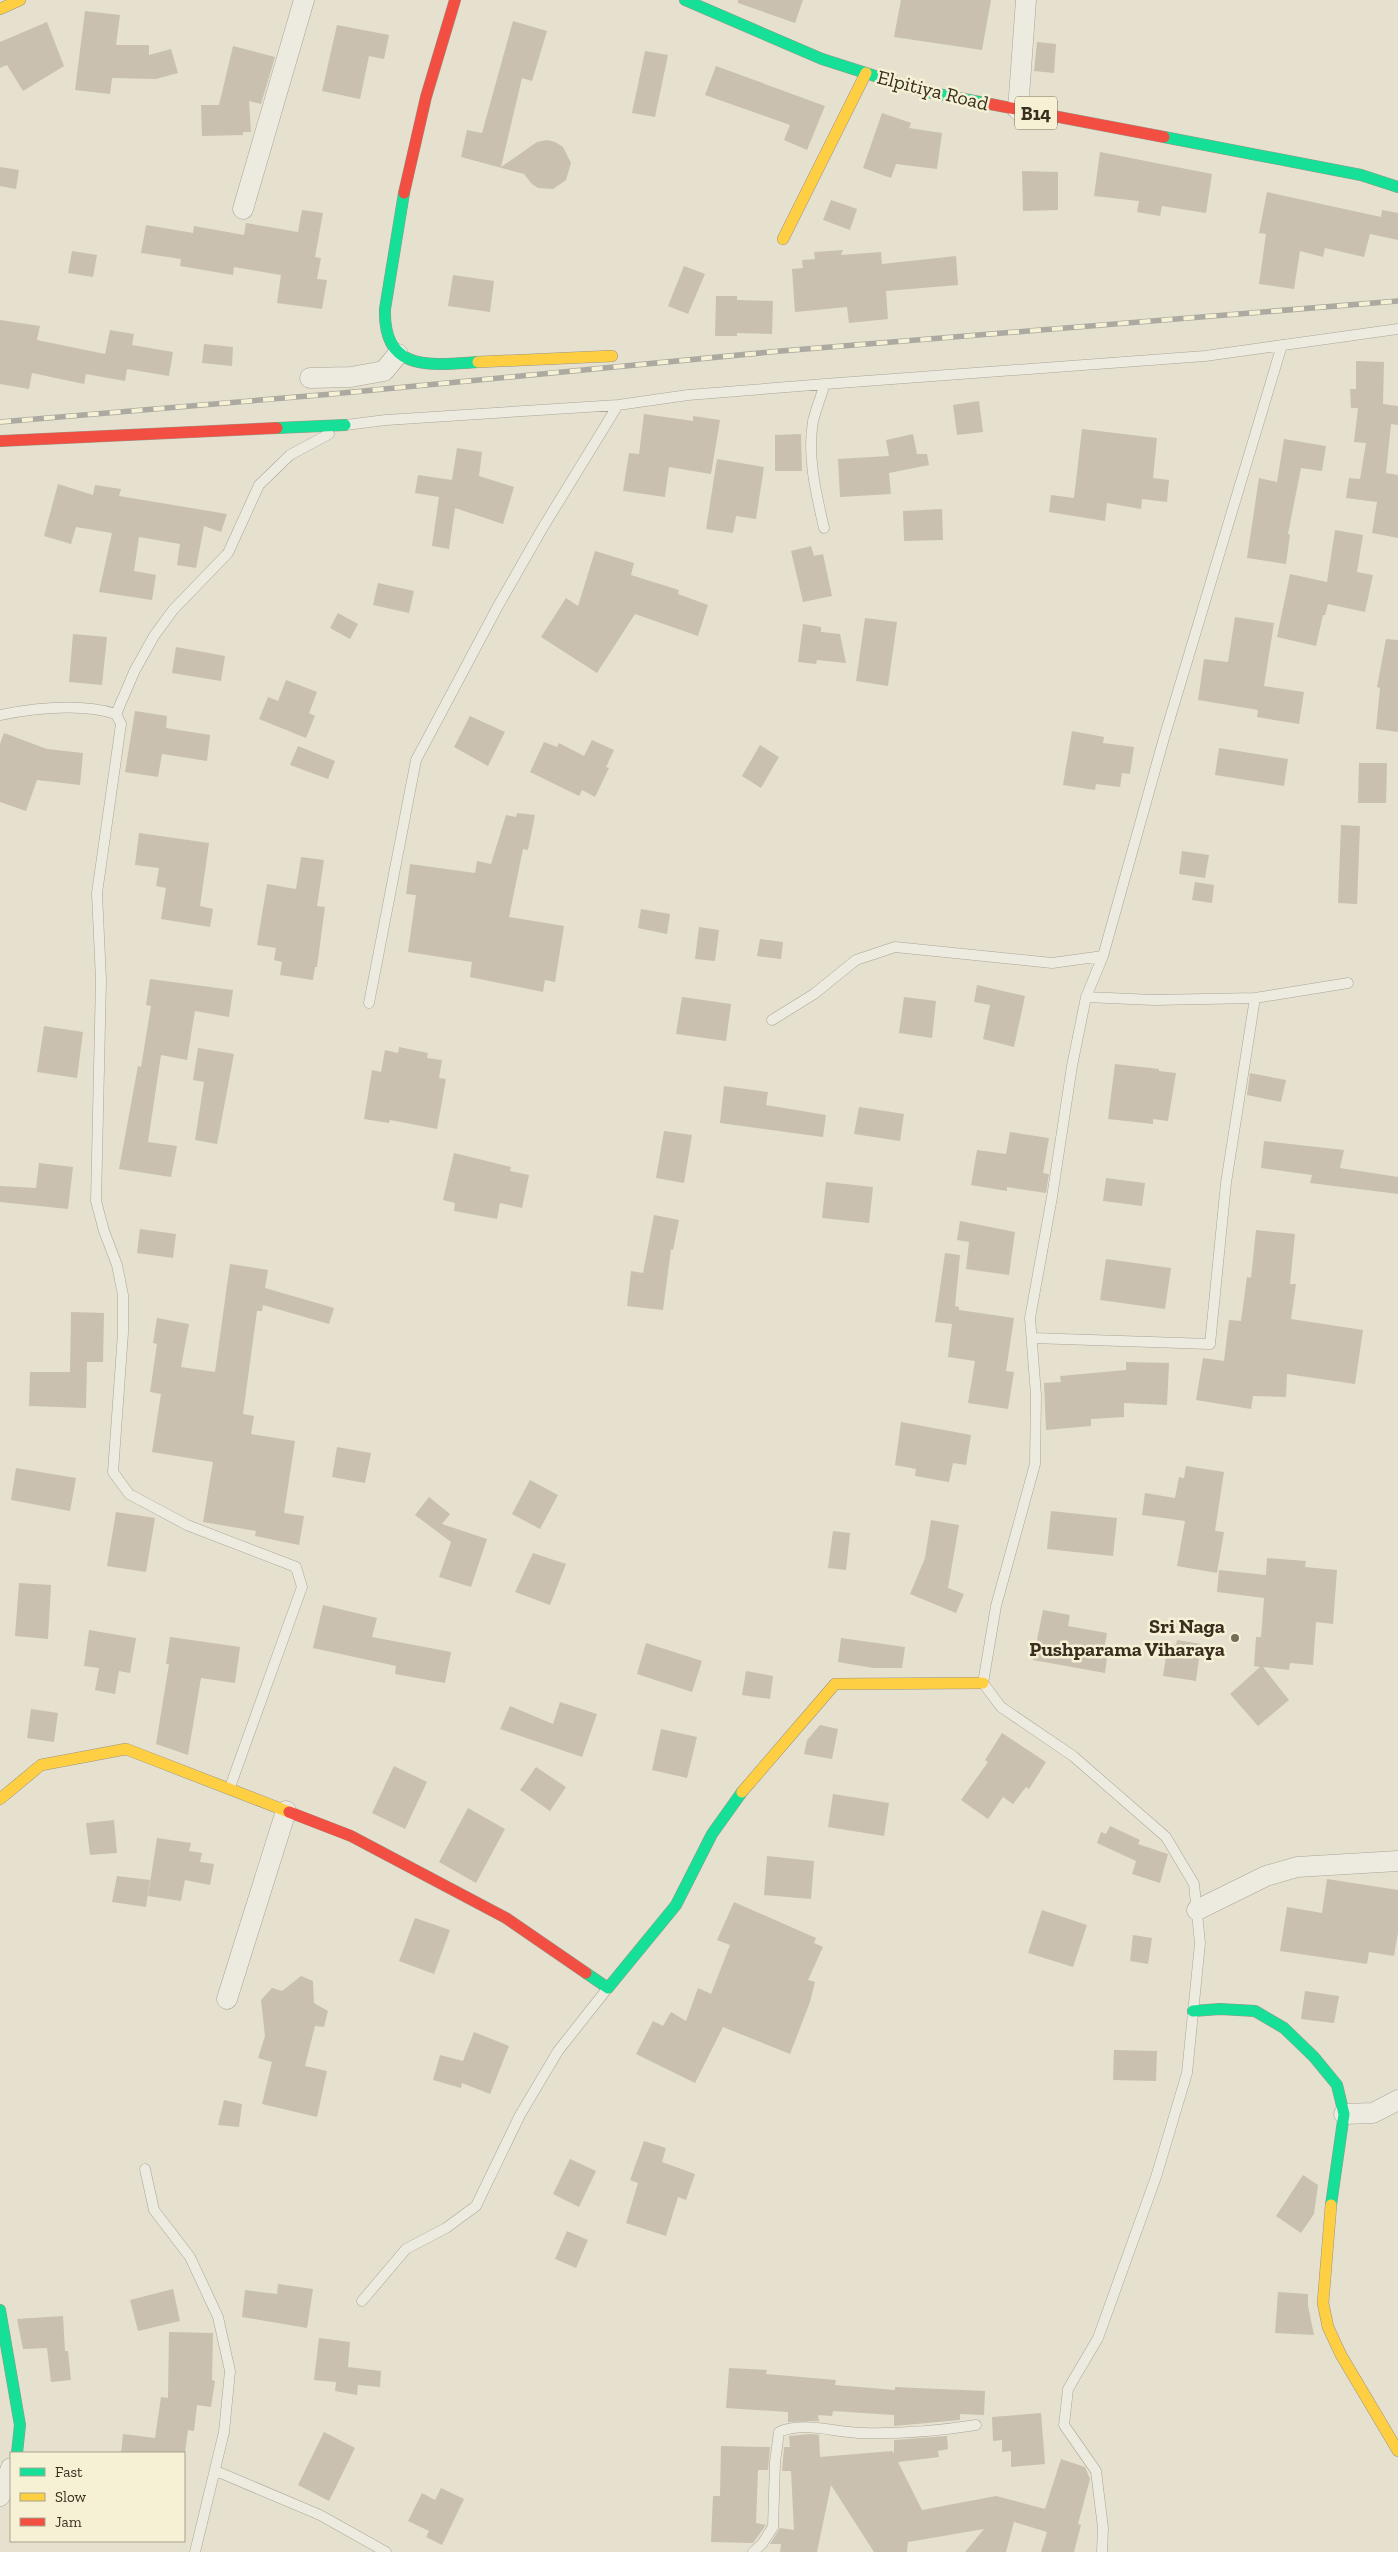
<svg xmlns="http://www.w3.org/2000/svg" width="1398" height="2552" viewBox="0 0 1398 2552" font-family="'Zilla Slab',serif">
  <rect width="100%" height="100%" fill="#e5e1ce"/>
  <path fill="#c9c0af" d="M738 0H803L795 23 738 3Z
    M901 0H991L982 50 894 37Z
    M85 11 120 15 116 45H149V55L171 49 178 73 156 79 112 78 110 94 75 90Z
    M513 21 547 31 532 81 522 78 501 167 537 142 547 140 555 142 563 147 571 163 566 180 553 189 538 188 532 184 524 174 461 157 467 130 482 133Z
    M47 22 64 66 23 91 7 65 0 68V42Z
    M337 25 389 35 384 59 369 56 360 99 322 91Z
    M1037 42 1056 44 1054 73 1034 71Z
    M233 46 275 57 261 104 249 101 251 132H243V135L202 136 201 105H219Z
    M645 51 668 55 655 117 632 113Z
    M716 66 825 106 807 150 784 140 790 125 705 95Z
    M882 113 911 123 909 128 942 133 937 169 896 164 891 178 863 168Z
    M1100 152 1212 174 1206 213 1162 206 1160 216 1137 212 1139 201 1094 196Z
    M0 167 19 170 16 189 0 186Z
    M1022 171 1058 172V210L1023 211Z
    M1267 192 1381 217 1382 210 1398 213V240L1370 234 1364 257 1325 248 1323 257 1300 251 1294 289 1259 284 1266 234 1259 233Z
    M831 200 857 209 850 230 823 220Z
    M302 210 323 213 315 257 321 258 317 279 327 280 322 309 277 303 281 275 234 267 233 275 180 266 181 259 141 253 146 225 193 233 194 226 244 235 246 223 298 232Z
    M843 250 841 255 881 252 882 264 956 256 958 285 886 291 888 319 849 323 847 307 795 312 792 269 803 268 802 260 815 259 814 252Z
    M72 251 97 255 93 277 68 273Z
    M684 266 705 274 688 314 668 306Z
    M453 275 494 281 490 312 448 306Z
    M716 296H737V300L773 301 772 334 737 333V336H715Z
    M0 320 40 326 37 340 105 354 110 330 134 334 132 345 173 352 169 376 127 369 125 381 86 374 84 384 32 373 29 389 0 384Z
    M204 344 233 347 232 366 202 363Z
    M1356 361 1384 362 1383 404 1398 406V425L1391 424 1386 473 1398 475V538L1372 533 1377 502 1346 498 1349 478 1360 479 1366 443 1354 442 1358 408H1351L1350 389H1356Z
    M979 401 983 432 957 435 953 405Z
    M644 414 693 421V416L720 420 711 474 669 467 665 497 623 491 629 453 639 454Z
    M1082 429 1157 438 1153 478 1169 480 1167 502 1142 499 1141 509 1107 503 1105 521 1049 512 1051 495 1074 498Z
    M801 434 802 471H775V435Z
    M913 434 917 454H927L929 465 889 473 891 494 840 497 838 459 889 456 886 440Z
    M1284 439 1326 446 1322 471 1301 468 1288 534 1290 535 1286 564 1247 558 1259 478 1277 482Z
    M457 448 482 452 479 476 514 487 503 524 455 508 449 549 432 546 439 497 415 493 418 475 452 480Z
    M717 459 764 467 756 519 736 516 733 533 706 529Z
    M58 484 93 495 95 485 121 489 119 496 227 514 221 532 204 526 196 568 177 565 180 544 139 537 134 571 156 575 152 600 99 592 112 533 76 527 71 544 44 536Z
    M942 509 943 540 904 541 903 511Z
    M1335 530 1363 535 1357 572 1373 575 1365 612 1328 604 1325 615H1323L1316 646 1277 637 1290 574 1327 582Z
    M811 546 814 556 823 554 832 596 803 602 791 551Z
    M595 551 634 563 631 575 679 590 678 594 708 605 698 636 635 614 597 673 541 637 566 598 578 606Z
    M378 583 414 591 409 613 373 605Z
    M338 613 358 624 350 639 330 628Z
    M1235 617 1274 623 1264 686 1304 692 1299 724 1257 717 1258 710 1198 700 1204 659 1228 662Z
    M865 618 897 622 888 686 856 681Z
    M803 624 821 627V632L840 634 846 663 817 660 816 664 798 662Z
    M73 634 107 637 102 685 69 682Z
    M1386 639 1398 640V732L1376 729 1380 688 1377 687Z
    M176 647 225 656 221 681 172 673Z
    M286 680 317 692 309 713 315 716 306 738 259 719 268 697 278 701Z
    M135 711 167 716 166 728 210 735 207 761 162 754 158 777 125 772Z
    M470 716 505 732 488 766 454 747Z
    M1072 731 1104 737 1103 743 1134 747 1130 774 1122 773 1120 787 1096 784 1095 790 1063 785Z
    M4 733 47 749 83 753 80 785 37 780 26 811 0 802V744Z
    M592 740 614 750 606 767 609 768 595 797 582 790 579 796 530 772 544 742 557 747 559 743 584 756Z
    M760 745 779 757 761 788 742 776Z
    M298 746 335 761 328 779 290 765Z
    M1219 748 1288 759 1284 786 1215 775Z
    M1359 763H1387L1386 803H1358Z
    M517 813 535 815 528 850 523 849 509 917 564 926 555 982 545 980 543 992 470 977 472 962 408 952 416 895 406 894 410 864 475 873 477 861 491 864 506 815 516 817Z
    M1341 825 1360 826 1357 904 1338 903Z
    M139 833 209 843 200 906 213 909 210 927 161 919 166 888 156 886 159 868 135 865Z
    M1182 851 1209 855 1205 878 1179 874Z
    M301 857 324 860 317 906 325 907 317 967H315L313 980 280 975 282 962 274 960 276 948 257 945 267 884 296 889Z
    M1195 882 1214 885 1212 903 1192 900Z
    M641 909 670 914 667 934 638 928Z
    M699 927 719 930 715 961 695 959Z
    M760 939 783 942 781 959 757 956Z
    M150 979 233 990 229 1017 195 1011 187 1060 161 1055 148 1142 177 1146 171 1177 119 1169 138 1066 141 1067 151 1006 146 1005Z
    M977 985 1025 996 1014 1047 983 1039 990 1005 974 1002Z
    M682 997 731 1004 726 1041 676 1034Z
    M904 997 936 1001 932 1038 899 1033Z
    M44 1026 83 1032 77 1078 37 1072Z
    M399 1047 428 1053 427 1058 442 1060 439 1078 446 1079 437 1129 390 1120 389 1123 364 1119 372 1070 381 1072 385 1050 398 1053Z
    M198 1048 234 1054 217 1144 195 1140 204 1082 193 1080Z
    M1115 1064 1159 1069V1071L1176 1073 1168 1121 1153 1119V1124L1108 1119Z
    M1250 1073 1286 1080 1281 1102 1247 1095Z
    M724 1086 768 1092 766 1105 826 1115 823 1137 720 1123Z
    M859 1107 904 1114 900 1141 854 1134Z
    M664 1131 692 1135 684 1183 656 1178Z
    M1010 1132 1049 1138 1043 1173 1049 1174 1046 1193 1007 1187V1191L971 1185 977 1150 1006 1154Z
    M1264 1141 1344 1150 1340 1168 1398 1177V1194L1310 1183 1312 1175 1261 1168Z
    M454 1153 511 1167 510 1171 529 1175 522 1208 500 1203 497 1219 454 1211 455 1203 443 1200Z
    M39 1163 73 1167 68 1209 0 1202V1186L36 1188Z
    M1106 1178 1145 1183 1142 1206 1103 1201Z
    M826 1182 873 1187 869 1223 822 1218Z
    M654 1215 679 1220 673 1250 671 1249 663 1310 627 1306 631 1271 643 1273Z
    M960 1221 1015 1232 1009 1275 966 1269 969 1242 957 1240Z
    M140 1229 176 1234 173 1258 137 1253Z
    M1256 1230 1295 1234 1290 1284H1296L1291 1319 1363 1330 1355 1384 1287 1374 1286 1397 1253 1396 1251 1409 1196 1400 1203 1358 1224 1361 1229 1320 1241 1321 1247 1277 1251 1278Z
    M945 1253 960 1255 955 1306 959 1307V1310L1014 1318 1006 1371 1014 1372 1008 1409 968 1403 975 1361 948 1357 952 1324 935 1322Z
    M1106 1259 1171 1268 1165 1309 1100 1300Z
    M230 1264 268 1270 265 1288 334 1308 329 1324 263 1305 262 1311H257L243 1414 254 1416 251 1434 295 1441 284 1513 304 1516 299 1545 255 1536 256 1531 203 1522 213 1462 152 1452 161 1394 150 1392 157 1344 153 1343 157 1318 189 1324 181 1367 215 1372Z
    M71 1312 104 1313 103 1362H87L86 1408 29 1406 30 1372H70Z
    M1126 1362 1169 1363 1167 1405 1124 1403V1417L1091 1419V1426L1046 1430 1044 1383 1061 1382 1060 1376 1126 1370Z
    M901 1422 971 1435 966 1465 953 1463 949 1482 915 1476 916 1469 895 1465Z
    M337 1447 371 1453 365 1483 332 1477Z
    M1186 1466 1224 1472 1215 1531 1224 1532 1217 1573 1177 1566 1185 1521 1142 1515 1145 1493 1175 1498 1179 1477 1184 1478Z
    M16 1468 76 1478 70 1511 11 1500Z
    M530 1480 558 1495 540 1529 512 1514Z
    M429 1497 450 1514 442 1524 487 1539 471 1587 439 1577 451 1542 415 1515Z
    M1051 1511 1117 1518 1113 1556 1047 1549Z
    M116 1512 155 1518 146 1572 107 1566Z
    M931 1520 959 1525 948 1588 964 1594 956 1613 910 1594 925 1558Z
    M833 1531 850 1533 846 1570 828 1568Z
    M533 1553 566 1564 550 1605 515 1592Z
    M1267 1558 1306 1561 1305 1567 1337 1570 1333 1624 1316 1622 1313 1665 1290 1663 1289 1670 1263 1667 1289 1700 1258 1726 1230 1694 1260 1667 1254 1666 1256 1637H1261L1264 1598 1217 1592 1219 1570 1266 1575Z
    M19 1583 51 1585 48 1639 15 1636Z
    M323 1605 377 1618 372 1637 451 1652 445 1683 395 1674 396 1666 313 1648Z
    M1043 1610 1070 1615 1068 1626 1107 1633 1104 1650 1108 1651 1105 1673 1033 1660Z
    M89 1630 136 1638 130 1673 119 1671 115 1694 95 1690 99 1668 84 1666Z
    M170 1637 240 1647 235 1683 201 1678 188 1755 156 1744 169 1664H166Z
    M841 1638 905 1647 902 1668H873L838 1662Z
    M1177 1640 1201 1644 1196 1681 1163 1676 1168 1644 1176 1645Z
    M646 1643 702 1661 692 1692 637 1674Z
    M746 1671 773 1676 770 1699 742 1695Z
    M560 1702 597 1714 582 1757 500 1729 510 1706 553 1724Z
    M31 1709 58 1713 54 1742 27 1738Z
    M820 1725 838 1729 832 1759 804 1754 807 1740Z
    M661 1729 697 1737 687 1778 652 1770Z
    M1002 1733 1046 1762 1029 1789 1026 1787 1013 1804 1003 1797 988 1819 961 1800 988 1762 985 1760Z
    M394 1766 427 1782 405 1829 372 1813Z
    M536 1767 566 1787 550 1811 520 1790Z
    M833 1794 889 1803 884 1836 828 1827Z
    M468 1808 505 1829 476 1883 439 1862Z
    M114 1820 117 1853 90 1855 86 1823Z
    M1110 1826 1140 1840 1138 1844 1168 1854 1160 1883 1132 1874 1136 1861 1097 1843 1101 1832 1106 1834Z
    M157 1838 191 1843 189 1851 202 1853 200 1862 214 1864 210 1885 185 1880 181 1901 148 1896Z
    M767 1856 814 1861 811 1899 764 1895Z
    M117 1876 150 1880 146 1907 112 1902Z
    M1327 1879 1398 1890V1932L1394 1956 1369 1952 1367 1964 1280 1951 1287 1907 1322 1913Z
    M734 1902 816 1938 814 1943 823 1947 808 1980 815 1982 810 2002 790 2054 723 2027 695 2083 636 2054 653 2021 663 2026 671 2012 686 2021 698 1988 711 1994 730 1945 717 1940Z
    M1042 1910 1087 1925 1073 1967 1028 1953Z
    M415 1918 450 1930 434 1974 399 1961Z
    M1133 1935 1152 1938 1148 1964 1130 1961Z
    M301 1976 313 1981 314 2003 328 2011 324 2027 315 2026 305 2066 327 2071 317 2117 262 2104 272 2062 258 2058 265 2036 261 2000 272 1988 282 1991Z
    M1305 1991 1339 1996 1334 2023 1301 2019Z
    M474 2032 509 2046 490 2094 462 2083 461 2088 433 2080 440 2055 463 2061Z
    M1114 2050 1157 2051 1156 2081 1113 2080Z
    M224 2100 242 2104 239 2127 218 2125Z
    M644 2141 666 2148 662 2162 695 2174 686 2200 678 2197 666 2236 626 2223 638 2183 630 2180Z
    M570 2159 596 2171 579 2207 553 2194Z
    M1303 2175 1318 2185 1314 2214 1301 2233 1276 2216Z
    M567 2231 588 2240 576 2268 555 2259Z
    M278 2284 313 2289 307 2328 242 2317 245 2290 277 2294Z
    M173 2289 180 2321 138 2331 130 2300Z
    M1278 2292 1308 2294V2306L1314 2335 1275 2333Z
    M63 2316 65 2351H68L71 2380 51 2382 47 2348 23 2349 17 2319Z
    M169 2332 213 2333 212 2380 215 2381 211 2407 197 2405 194 2431 188 2430 185 2453H121L123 2434 155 2438 161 2397 168 2398Z
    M319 2338 350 2342 348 2367 381 2371 380 2387 358 2385 357 2395 335 2391 336 2382 314 2380Z
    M729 2368 767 2370 766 2374 836 2380 835 2385 895 2390V2387L985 2391 984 2415 960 2414V2420L894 2426V2415L833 2411 832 2416 818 2415 819 2421 788 2422V2412L726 2408Z
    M1041 2413 1045 2464 1011 2467V2451L1002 2452V2440L993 2441 992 2417Z
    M324 2432 355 2448 329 2501 298 2485Z
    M810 2434 819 2435 820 2457 892 2451 894 2453V2440L947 2436 948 2449 938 2451 939 2457 898 2462 922 2510 996 2496 1045 2509 1061 2459 1085 2467 1090 2479 1078 2524 1081 2525 1074 2552H1041L1047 2532 1014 2522 1006 2552H965L984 2529 908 2542 907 2552H874L831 2485 817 2552H780L781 2544H770L780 2528 794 2530 791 2471H782L784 2447H790L789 2436Z
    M721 2446 770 2447 768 2470H758L756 2523 766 2525 753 2543 711 2542 713 2496H720Z
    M441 2488 464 2499 442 2545 426 2537 429 2531 408 2521 422 2493 435 2500Z"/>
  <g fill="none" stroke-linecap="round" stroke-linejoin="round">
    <g stroke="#aaa597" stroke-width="11">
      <path id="lane" d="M346 425 386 420 618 405 688 395 825 384 1205 356 1398 329
        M824 528C816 493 807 457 813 421 816 409 821 396 825 384
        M116 714 135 670 154 636 173 610 228 553 259 485 290 455 329 434
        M0 715C36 708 81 703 116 714L121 724 97 893 101 980 96 1201 104 1231 117 1265 123 1295V1333L113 1472 129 1494 187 1525 296 1567 302 1587 230 1787
        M1086 997 1154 1000 1255 998 1348 983
        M369 1003 416 760 498 606 542 529 618 405
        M772 1020 814 994 856 960 895 947 1052 963 1103 956
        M1032 1338 1210 1344 1226 1183 1255 998
        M145 2169 154 2210 190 2257 218 2317 230 2371 224 2432 195 2552
        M362 2301 406 2249 446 2228 476 2206 520 2115 558 2051 607 1989
        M216 2471 320 2515 386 2552
        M753 2552 762 2544 773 2527 775 2462 779 2432C805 2421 836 2433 863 2433 901 2434 938 2431 976 2425
        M1102 2552 1103 2528 1096 2471 1064 2425 1068 2389 1098 2338 1156 2177 1187 2073 1200 1943 1194 1884 1166 1837 1073 1756 1001 1707 983 1683 996 1606 1035 1464 1036 1395 1030 1318 1052 1197 1072 1066 1086 997 1103 956 1164 738 1282 345"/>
    </g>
    <g stroke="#aaa597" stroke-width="21">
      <path id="street" d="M1018 110 1026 0
        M243 209 304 0
        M310 378 351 377 384 371 398 354
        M1197 1910 1266 1876 1297 1867 1398 1861
        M227 1999 286 1811
        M1344 2114 1373 2113 1398 2100
        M0 2496 11 2468"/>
    </g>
    <g stroke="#9a9587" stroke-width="12">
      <path id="fast" d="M685 0 822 59 922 91 990 104
        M1164 137 1361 175 1398 187
        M404 193 385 309C383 373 431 365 478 362
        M277 428 345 425
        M586 1973 608 1988 676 1905 712 1834 742 1792
        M1193 2011 1220 2009 1255 2011 1284 2028 1314 2057 1337 2085 1344 2114 1331 2205
        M0 2310 20 2425 17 2453"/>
    </g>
    <g stroke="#9a9587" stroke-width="12">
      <path id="slow" d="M0 9 20 0
        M783 239 866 73
        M478 362 612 356
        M742 1792 835 1684 983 1683
        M0 1799 41 1765 126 1749 289 1812
        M1331 2205 1323 2303 1328 2327 1341 2355 1398 2451"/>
    </g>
    <g stroke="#9a9587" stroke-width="12">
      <path id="jam" d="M990 104 1164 137
        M404 193 426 97 455 0
        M0 441 277 428
        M289 1812 351 1836 506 1918 586 1973"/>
    </g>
    <use href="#lane" stroke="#edeae0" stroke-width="10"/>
    <use href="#street" stroke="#edeae0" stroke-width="20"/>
    <use href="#fast" stroke="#16e098" stroke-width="11"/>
    <use href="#slow" stroke="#ffcf43" stroke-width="11"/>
    <use href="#jam" stroke="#f24e42" stroke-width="11"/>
    <g stroke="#acaaa0" stroke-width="5.5">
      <path id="rail" d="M0 422 332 394 781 351 1398 301"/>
    </g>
    <use href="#rail" stroke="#f6f0d4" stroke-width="4" stroke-dasharray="11" stroke-linecap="butt"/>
  </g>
  <circle fill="#756d5c" stroke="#f6f0d4" stroke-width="2" cx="1235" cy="1638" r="5"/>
  <g text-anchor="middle" stroke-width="5" stroke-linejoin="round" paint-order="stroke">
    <rect fill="#f6f0d4" stroke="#726955" stroke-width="1" x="1015" y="96.5" width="42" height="33" rx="4"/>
    <g font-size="19" font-weight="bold" fill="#392f1f">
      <text x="1036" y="120">B14</text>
    </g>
    <g font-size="20" fill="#392f1f" stroke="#f6f0d4">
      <text transform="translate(933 90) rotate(14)" y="7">Elpitiya Road</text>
    </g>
    <g font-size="20" font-weight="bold" fill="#392f1f" stroke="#f6f0d4" text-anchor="end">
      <text x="1225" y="1633">Sri Naga<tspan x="1225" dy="23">Pushparama Viharaya</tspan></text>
    </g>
  </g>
  <rect x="10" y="2452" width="175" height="90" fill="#f6f0d4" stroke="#aaa38c"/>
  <rect x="20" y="2468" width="25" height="8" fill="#16e098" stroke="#aaa38c"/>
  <text x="55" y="2477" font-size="15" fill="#392f1f">Fast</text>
  <rect x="20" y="2493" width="25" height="8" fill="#ffcf43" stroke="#aaa38c"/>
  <text x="55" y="2502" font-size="15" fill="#392f1f">Slow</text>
  <rect x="20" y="2518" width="25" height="8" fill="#f24e42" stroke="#aaa38c"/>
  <text x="55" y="2527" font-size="15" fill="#392f1f">Jam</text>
</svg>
